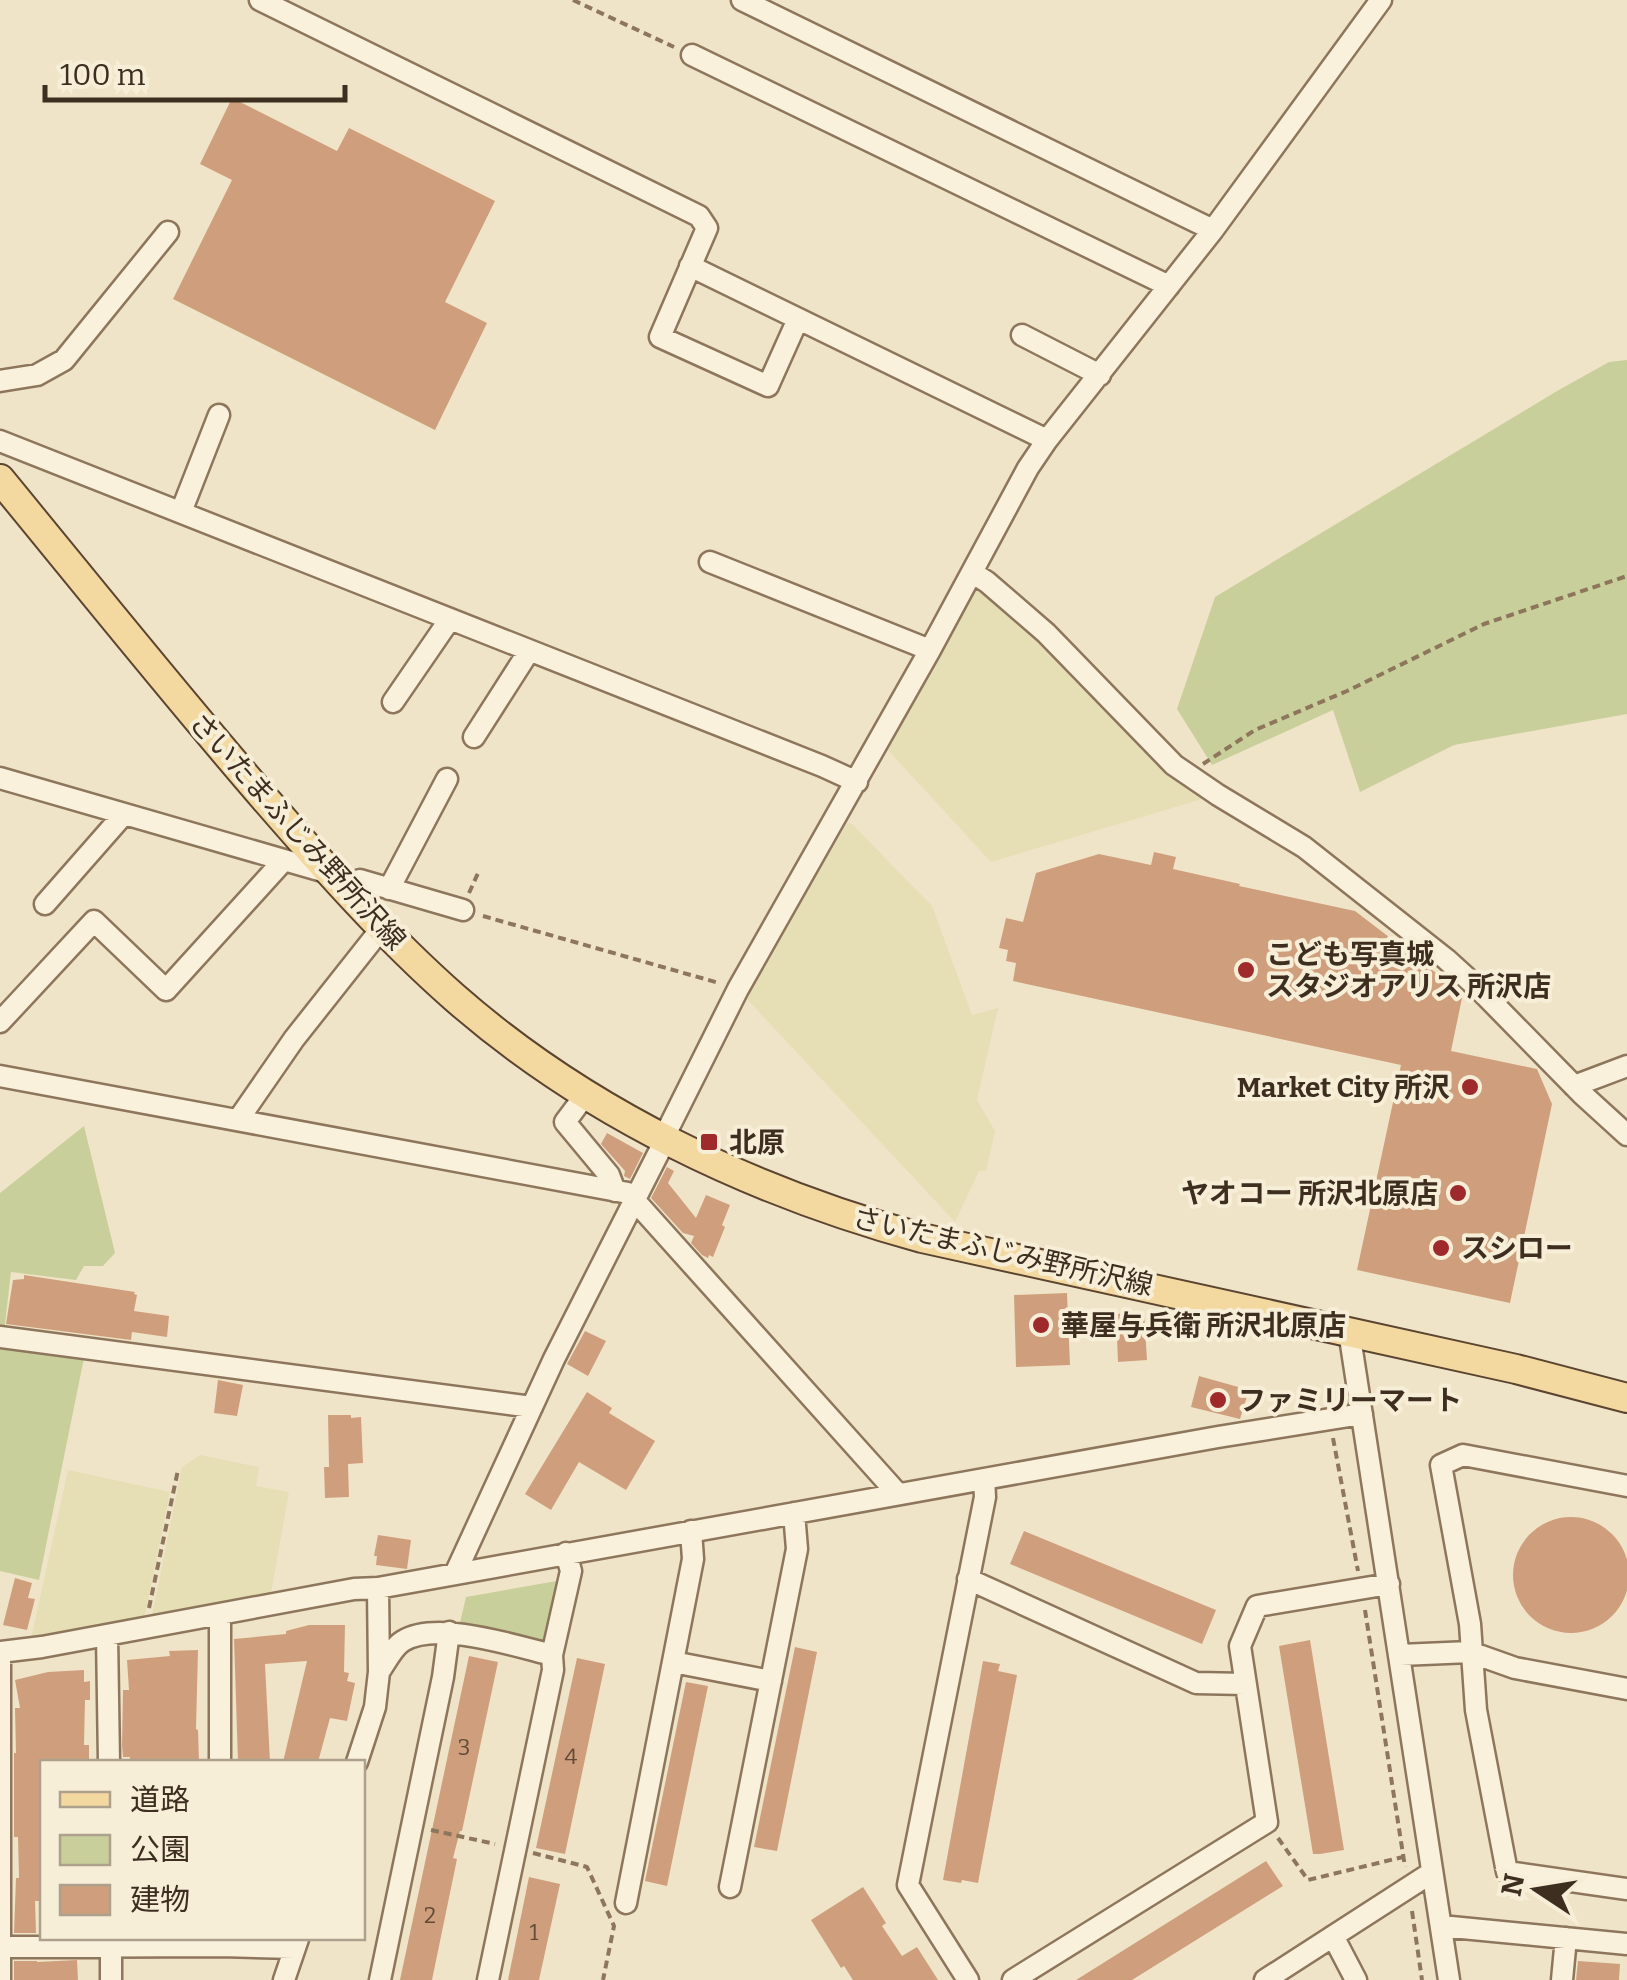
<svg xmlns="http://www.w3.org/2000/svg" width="1627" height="1980" viewBox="0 0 1627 1980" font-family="Bitter,'Noto Sans JP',serif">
  <rect width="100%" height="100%" fill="#f0e4c8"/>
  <path fill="#e6deb5" d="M978 586 986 587 1209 797 991 862 888 750Z
    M847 823 852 824 932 906 972 1015 998 1008 977 1100 995 1131 986 1171H979L955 1222 746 998Z
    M200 1455 259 1467 256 1486 289 1492 270 1599 151 1620 182 1467Z
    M68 1470 170 1492 143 1624 31 1639Z"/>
  <path fill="#c9cf9b" d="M1627 360V714L1454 745 1360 792 1333 710 1212 765 1177 709 1215 597 1557 391 1609 362Z
    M84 1126 115 1253 103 1266H84L76 1280 11 1272 3 1341 85 1353 39 1580 0 1571V1193Z
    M557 1581 544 1642 539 1644 459 1627 466 1597Z"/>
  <path fill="#cf9f7d" d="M232 98 337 151 349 128 495 201 445 302 487 323 435 430 173 299 232 180 200 164Z
    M1154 852 1176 857 1173 869 1240 884 1239 886 1355 911 1457 989 1462 998 1451 1051 1537 1069 1552 1104 1510 1303 1357 1270 1401 1065 1013 981 1016 963 1006 961 1008 950 999 948 1006 918 1023 922 1036 873 1099 854 1151 865Z
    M607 1133 643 1153 630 1179 624 1176 625 1171 601 1144Z
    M667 1167 674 1171 668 1183 696 1218 706 1195 730 1205 722 1225 725 1227 713 1257 709 1255 708 1258 702 1255 691 1243 694 1236 683 1233 651 1198Z
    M24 1275 135 1292 134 1294 137 1295 134 1311 169 1316 167 1337 132 1332 131 1340 6 1324 13 1280 24 1279Z
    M1067 1293 1070 1365 1016 1367 1014 1295Z
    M1144 1312 1147 1360 1118 1362 1116 1314Z
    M585 1331 606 1341 588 1376 567 1364Z
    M1199 1376 1249 1390 1240 1419 1191 1407Z
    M218 1380 243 1385 237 1416 214 1413Z
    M587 1392 612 1408 609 1413 655 1441 626 1490 579 1462 551 1510 525 1494Z
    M328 1415H351V1418L361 1417 363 1463 348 1464 349 1497 325 1498 324 1467H329Z
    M1513 1575a58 58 0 1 1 116 0a58 58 0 1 1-116 0Z
    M1024 1531 1216 1610 1202 1644 1010 1564Z
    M378 1535 411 1540 407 1569 376 1565 377 1556H374Z
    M15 1578 32 1583 28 1598 35 1599 27 1630 3 1625Z
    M309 1625H345L344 1672 349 1673 347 1681 355 1683 347 1721 330 1718 318 1762H283L307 1661 265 1664 270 1762H238L234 1639 286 1634V1631Z
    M1310 1640 1344 1850 1320 1854H1313L1279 1646Z
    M795 1647 817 1652 777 1851 754 1847Z
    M198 1650 196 1729 198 1730 199 1762H129L130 1757H123L122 1745 123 1690H129L127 1660 170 1656 169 1651Z
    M469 1656 498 1662 462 1831H460L453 1858 457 1859 432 1980H400Z
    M577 1658 605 1664 565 1854 536 1848Z
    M983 1661 1000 1664 998 1671 1017 1675 978 1883 962 1880 961 1883 943 1880Z
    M84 1670V1682L90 1681V1700H85L84 1745H89V1762H42V1769H40L42 1901H35L36 1933H14L16 1878H19L18 1837H14V1753H16L15 1708H20L15 1680 48 1672Z
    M686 1682 708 1686 667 1886 645 1881Z
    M1266 1861 1283 1886 1132 1980H1076Z
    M529 1877 560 1884 539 1980H508Z
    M863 1887 886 1923 882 1926 902 1956 917 1947 938 1980H853L844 1966 841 1968 811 1920Z
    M77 1960 78 1980H14V1961H37V1962Z
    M1578 1961 1620 1964 1619 1980H1576Z"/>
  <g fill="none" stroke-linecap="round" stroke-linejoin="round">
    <g stroke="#8d765c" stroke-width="25">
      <path id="minor" d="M260 0 699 216 707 228 660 337 768 386 798 319
        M742 0 1213 230
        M692 55 1169 286
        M690 266 1047 440
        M1022 335 1100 375
        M0 381 37 375 64 360 168 232
        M0 441 822 766 857 782
        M181 512 219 415
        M710 562 930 650
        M973 573 987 582 1046 633 1174 765 1218 795 1304 847 1446 959 1479 989 1582 1094 1627 1135
        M393 702 450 619
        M474 737 529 651
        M0 778 329 873
        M344 889 360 880 463 910
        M389 889 447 779
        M45 904 124 814
        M0 1022 94 921 166 990 284 860
        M0 1076 628 1193 898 1494
        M1574 1086 1627 1066
        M586 1094 565 1122 609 1175 615 1191
        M238 1120 294 1039 381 929
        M1349 1331 1449 1980
        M0 1337 532 1407
        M1627 1486 1463 1455 1441 1465 1470 1624 1476 1710 1507 1872 1627 1889
        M455 1574 554 1359 659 1152 664 1137 738 989 930 650 1028 468 1047 440 1213 230 1381 0
        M968 1579 1196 1683 1245 1684
        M220 1614V1762
        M107 1635 109 1762
        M0 1652 42 1647 354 1589 378 1588 1218 1437 1362 1414
        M1400 1655 1470 1652 1515 1668 1627 1689
        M0 1659V1980
        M673 1662 771 1681
        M379 1672C386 1662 393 1647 403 1641 437 1620 515 1646 552 1655
        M357 1762 375 1707 379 1672 378 1588
        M730 1887 797 1549 794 1513
        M626 1903 693 1559 691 1531
        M1441 1926 1627 1944
        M1333 1936 1356 1980
        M111 1938V1980
        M0 1947 221 1946 294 1948
        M284 1980 298 1939
        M380 1980 443 1677 449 1632
        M488 1980 553 1670 552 1655 571 1571 566 1553
        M968 1980 908 1885 985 1497 984 1479
        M1013 1980 1267 1822 1240 1646 1257 1606 1389 1584
        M1265 1980 1431 1873
        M1562 1980 1566 1938"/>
    </g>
    <g stroke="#5b4430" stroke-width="32">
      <path id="major" d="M0 479C88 586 175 695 266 800 326 869 386 937 454 997 586 1113 753 1192 922 1238L1516 1369 1627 1398"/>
    </g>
    <path stroke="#8d765c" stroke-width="4" stroke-dasharray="8 5" stroke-linecap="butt" d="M573 0 674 47
      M1203 764 1255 730 1347 691 1484 624 1627 576
      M469 893 479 871
      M483 916 719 983
      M1333 1438 1358 1571
      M149 1608 178 1470
      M1365 1610 1405 1867
      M431 1830 495 1844
      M1278 1838 1308 1880 1403 1857
      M533 1853 587 1867 614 1926 603 1980
      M1412 1911 1422 1980"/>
    <use href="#minor" stroke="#faf1dc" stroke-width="20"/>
    <use href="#major" stroke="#f3d9a0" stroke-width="28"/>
  </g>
  <g fill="#9e2a2b" stroke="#f7eed8" stroke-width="4">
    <circle cx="1246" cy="970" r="10"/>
    <circle cx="1470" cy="1087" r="10"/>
    <rect x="699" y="1132" width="20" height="20" rx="5"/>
    <circle cx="1458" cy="1193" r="10"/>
    <circle cx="1441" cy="1248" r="10"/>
    <circle cx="1041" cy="1325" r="10"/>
    <circle cx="1218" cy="1400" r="10"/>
  </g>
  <g text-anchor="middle" stroke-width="8" stroke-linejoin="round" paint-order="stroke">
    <g font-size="22" fill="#624a37">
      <text x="464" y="1755">3</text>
      <text x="571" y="1764">4</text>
      <text x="430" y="1923">2</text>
      <text x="534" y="1940">1</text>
    </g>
    <g font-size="28" fill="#3d2e20" stroke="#f7eed8">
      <text transform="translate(298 831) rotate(48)" y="10">さいたまふじみ野所沢線</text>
      <text transform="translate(1003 1251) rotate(13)" y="10">さいたまふじみ野所沢線</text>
    </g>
    <g font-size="28" font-weight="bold" fill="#3d2e20" stroke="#f7eed8" text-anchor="start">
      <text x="1266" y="964">こども写真城<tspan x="1266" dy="32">スタジオアリス 所沢店</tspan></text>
      <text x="1450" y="1097" text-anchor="end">Market City 所沢</text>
      <text x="729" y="1152">北原</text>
      <text x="1438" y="1203" text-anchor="end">ヤオコー 所沢北原店</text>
      <text x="1461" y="1258">スシロー</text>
      <text x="1061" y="1335">華屋与兵衛 所沢北原店</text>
      <text x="1238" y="1410">ファミリーマート</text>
    </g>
  </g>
  <rect x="40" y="1760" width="325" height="180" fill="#f7eed8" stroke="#ada18e" stroke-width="2.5"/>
  <rect x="60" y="1792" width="50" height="15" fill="#f3d9a0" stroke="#ada18e" stroke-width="2.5"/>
  <text x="130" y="1810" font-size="30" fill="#3d2e20">道路</text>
  <rect x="60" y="1835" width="50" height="30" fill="#c9cf9b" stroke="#ada18e" stroke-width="2.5"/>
  <text x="130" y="1860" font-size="30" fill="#3d2e20">公園</text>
  <rect x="60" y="1885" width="50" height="30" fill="#cf9f7d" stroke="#ada18e" stroke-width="2.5"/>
  <text x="130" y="1910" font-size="30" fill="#3d2e20">建物</text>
  <g transform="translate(1537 1890) rotate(282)" stroke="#f7eed8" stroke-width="8" paint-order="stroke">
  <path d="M0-8L18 38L0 25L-18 38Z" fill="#3d2e20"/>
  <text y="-15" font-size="28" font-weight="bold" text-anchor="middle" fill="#3d2e20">N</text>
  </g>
  <path d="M45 85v15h300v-15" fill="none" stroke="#3d2e20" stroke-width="5"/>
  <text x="60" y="85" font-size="30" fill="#3d2e20" stroke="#f7eed8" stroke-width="8" paint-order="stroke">100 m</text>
</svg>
